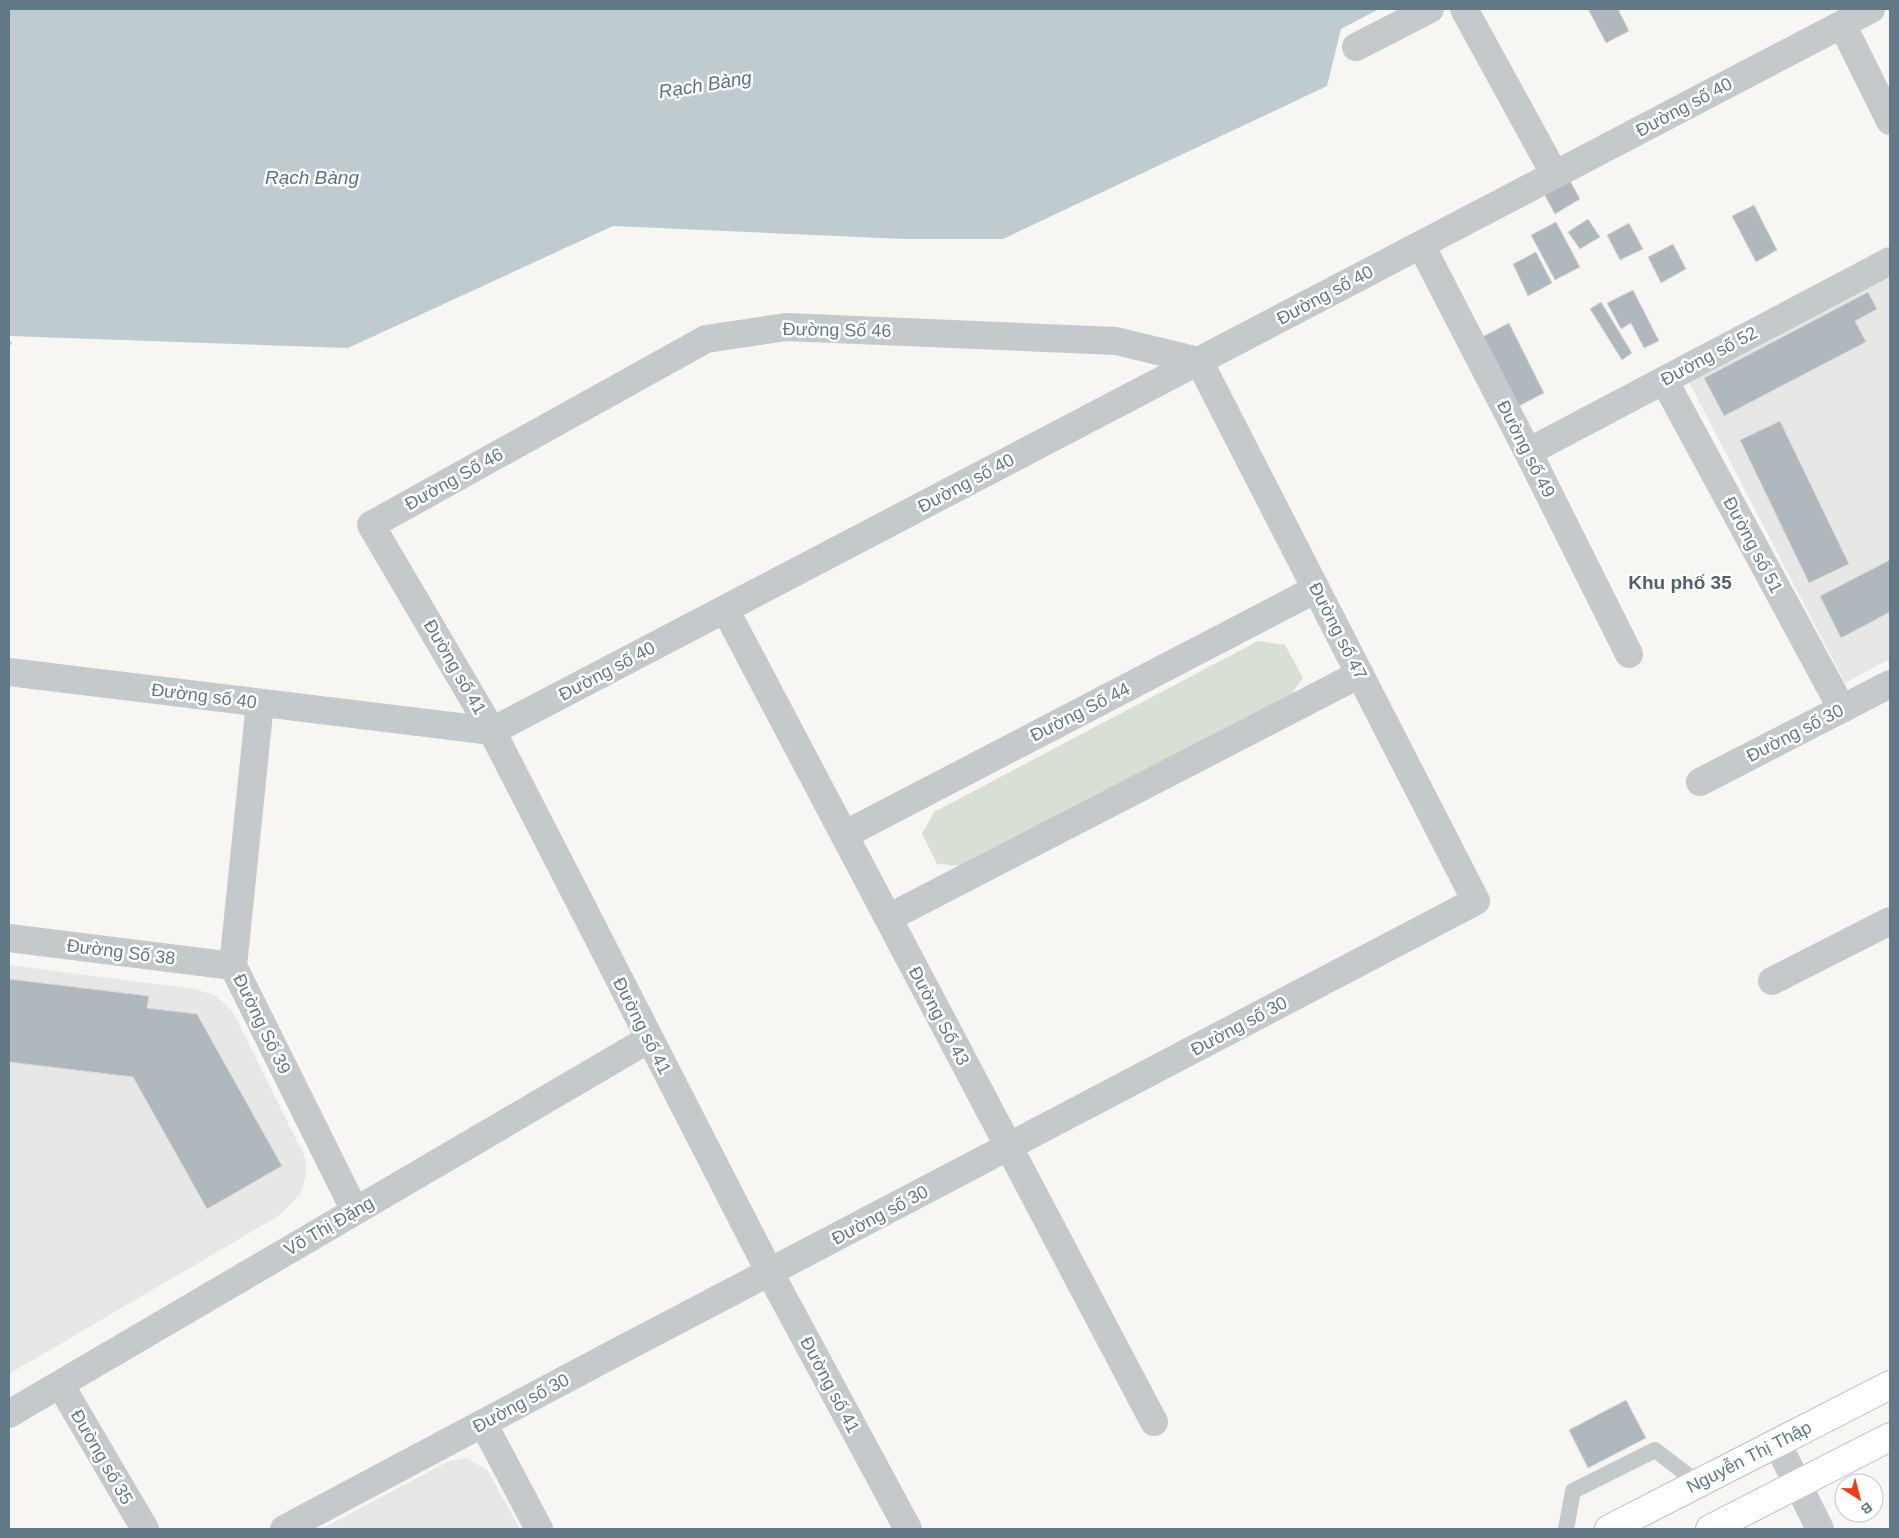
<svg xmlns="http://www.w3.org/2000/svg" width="1899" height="1538" viewBox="0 0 1899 1538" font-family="Arial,sans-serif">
  <rect width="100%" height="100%" fill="#f7f6f2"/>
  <path fill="#e7e8e6" d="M1890 277V659L1845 683 1689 382Z
    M9 965 195 989 216 996 233 1012 306 1159V1176L300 1195 280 1215 9 1374Z
    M467 1458 488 1471 520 1529H321L447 1462Z"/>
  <path fill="#d8dfd3" d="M1258 641 1285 645 1303 678 1288 698 965 866 937 864 922 834 934 812Z"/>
  <path fill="#beccd0" d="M9 9H1379L1341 29 1327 86 1003 239H904L613 226 348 348 9 336Z"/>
  <path fill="#aeb8bd" stroke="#d8d8d5" d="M1588 9H1618L1629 31 1606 43Z
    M1569 179 1580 199 1555 214 1544 194Z
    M1754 205 1777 250 1756 262 1732 216Z
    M1588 219 1600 237 1580 249 1568 232Z
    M1556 222 1580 267 1555 280 1531 235Z
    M1629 223 1643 249 1620 260 1607 235Z
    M1673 244 1686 269 1661 283 1648 257Z
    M1536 252 1552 283 1528 296 1513 264Z
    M1633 290 1659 341 1644 348 1631 323 1621 329 1607 303Z
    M1868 292 1877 309 1855 321 1866 342 1724 416 1704 378Z
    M1601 302 1632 353 1622 360 1590 309Z
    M1509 323 1544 393 1517 407 1482 337Z
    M1780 421 1849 564 1809 583 1740 440Z
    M1890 560V612L1841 638 1820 596Z
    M9 979 149 996 147 1008 197 1014 282 1166 207 1209 133 1077 9 1062Z
    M1626 1400 1646 1438 1588 1468 1569 1430Z"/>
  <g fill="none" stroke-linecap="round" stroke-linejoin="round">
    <g stroke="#b8bec2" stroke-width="30">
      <path id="secondary" d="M1609 1529 1890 1385
        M1710 1529 1890 1437"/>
    </g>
    <path stroke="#bfc2c4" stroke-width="3" stroke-dasharray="2.5 2.5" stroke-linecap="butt" d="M9 343 13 344"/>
    <path stroke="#c4c9cc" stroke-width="16" d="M1566 1529 1573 1491 1655 1450 1698 1483"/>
    <path stroke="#c4c9cc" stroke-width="28" d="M1464 9 1555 175
      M1842 24 1890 121
      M1356 47 1430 9
      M1421 245 1528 452 1629 654
      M1664 380 1842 709
      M1528 452 1890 261
      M725 609 1154 1422
      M9 672 492 731 1871 9
      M260 703 233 966 355 1211
      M1700 782 1890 684
      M844 835 1316 589
      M888 918 1360 674
      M9 938 233 966
      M1772 981 1890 921
      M60 1384 145 1529
      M9 1414 649 1039
      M483 1423 539 1529
      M284 1529C680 1317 1079 1110 1476 901L1199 361 1116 341 786 327 706 339 371 525 492 731 770 1273 908 1529"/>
    <path stroke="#c4c9cc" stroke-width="28" d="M1777 1443 1820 1529"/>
    <use href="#secondary" stroke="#fff" stroke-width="28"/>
  </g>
  <g text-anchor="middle" stroke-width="5" stroke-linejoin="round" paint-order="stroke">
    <g font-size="18" fill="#627987" stroke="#fff">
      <text transform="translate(1684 107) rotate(-28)" y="6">Đường số 40</text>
      <text transform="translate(1325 295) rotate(-28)" y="6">Đường số 40</text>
      <text transform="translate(837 330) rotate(1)" y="6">Đường Số 46</text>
      <text transform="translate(1709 356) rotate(-28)" y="6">Đường số 52</text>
      <text transform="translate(1526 449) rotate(63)" y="6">Đường số 49</text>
      <text transform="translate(454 479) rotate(-29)" y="6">Đường Số 46</text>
      <text transform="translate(966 483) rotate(-28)" y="6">Đường số 40</text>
      <text transform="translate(1753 545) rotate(62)" y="6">Đường số 51</text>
      <text transform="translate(1338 631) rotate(63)" y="6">Đường số 47</text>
      <text transform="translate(455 667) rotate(60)" y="6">Đường số 41</text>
      <text transform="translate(607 671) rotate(-28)" y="6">Đường số 40</text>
      <text transform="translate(204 696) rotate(7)" y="6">Đường số 40</text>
      <text transform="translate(1080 712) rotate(-27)" y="6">Đường Số 44</text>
      <text transform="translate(1795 733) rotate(-27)" y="6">Đường số 30</text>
      <text transform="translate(121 952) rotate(7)" y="6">Đường Số 38</text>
      <text transform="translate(939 1016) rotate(62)" y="6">Đường Số 43</text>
      <text transform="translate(262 1024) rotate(64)" y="6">Đường Số 39</text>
      <text transform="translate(642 1026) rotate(63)" y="6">Đường số 41</text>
      <text transform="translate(1239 1026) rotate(-28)" y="6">Đường số 30</text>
      <text transform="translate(880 1215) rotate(-28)" y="6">Đường số 30</text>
      <text transform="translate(329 1226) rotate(-30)" y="6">Võ Thị Đặng</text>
      <text transform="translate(830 1385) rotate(62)" y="6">Đường số 41</text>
      <text transform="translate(521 1403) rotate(-28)" y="6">Đường số 30</text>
      <text transform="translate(102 1457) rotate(60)" y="6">Đường số 35</text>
      <text transform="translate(1749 1457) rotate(-27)" y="6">Nguyễn Thị Thập</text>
    </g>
    <g font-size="19" font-style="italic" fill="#59767c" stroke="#fff">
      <text transform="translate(705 84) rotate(-9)" y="7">Rạch Bàng</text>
      <text x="312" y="184">Rạch Bàng</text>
    </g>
    <g font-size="19" font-weight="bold" fill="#51616b" stroke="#fff">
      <text x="1680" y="589">Khu phố 35</text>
    </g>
  </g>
  <rect width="1899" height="1538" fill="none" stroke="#627987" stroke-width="20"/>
  <g transform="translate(1859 1498) rotate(144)"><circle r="24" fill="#ffffff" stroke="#c0c9cf"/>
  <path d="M0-4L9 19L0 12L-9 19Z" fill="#f33916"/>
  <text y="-8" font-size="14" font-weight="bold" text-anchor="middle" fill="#627987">B</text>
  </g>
</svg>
